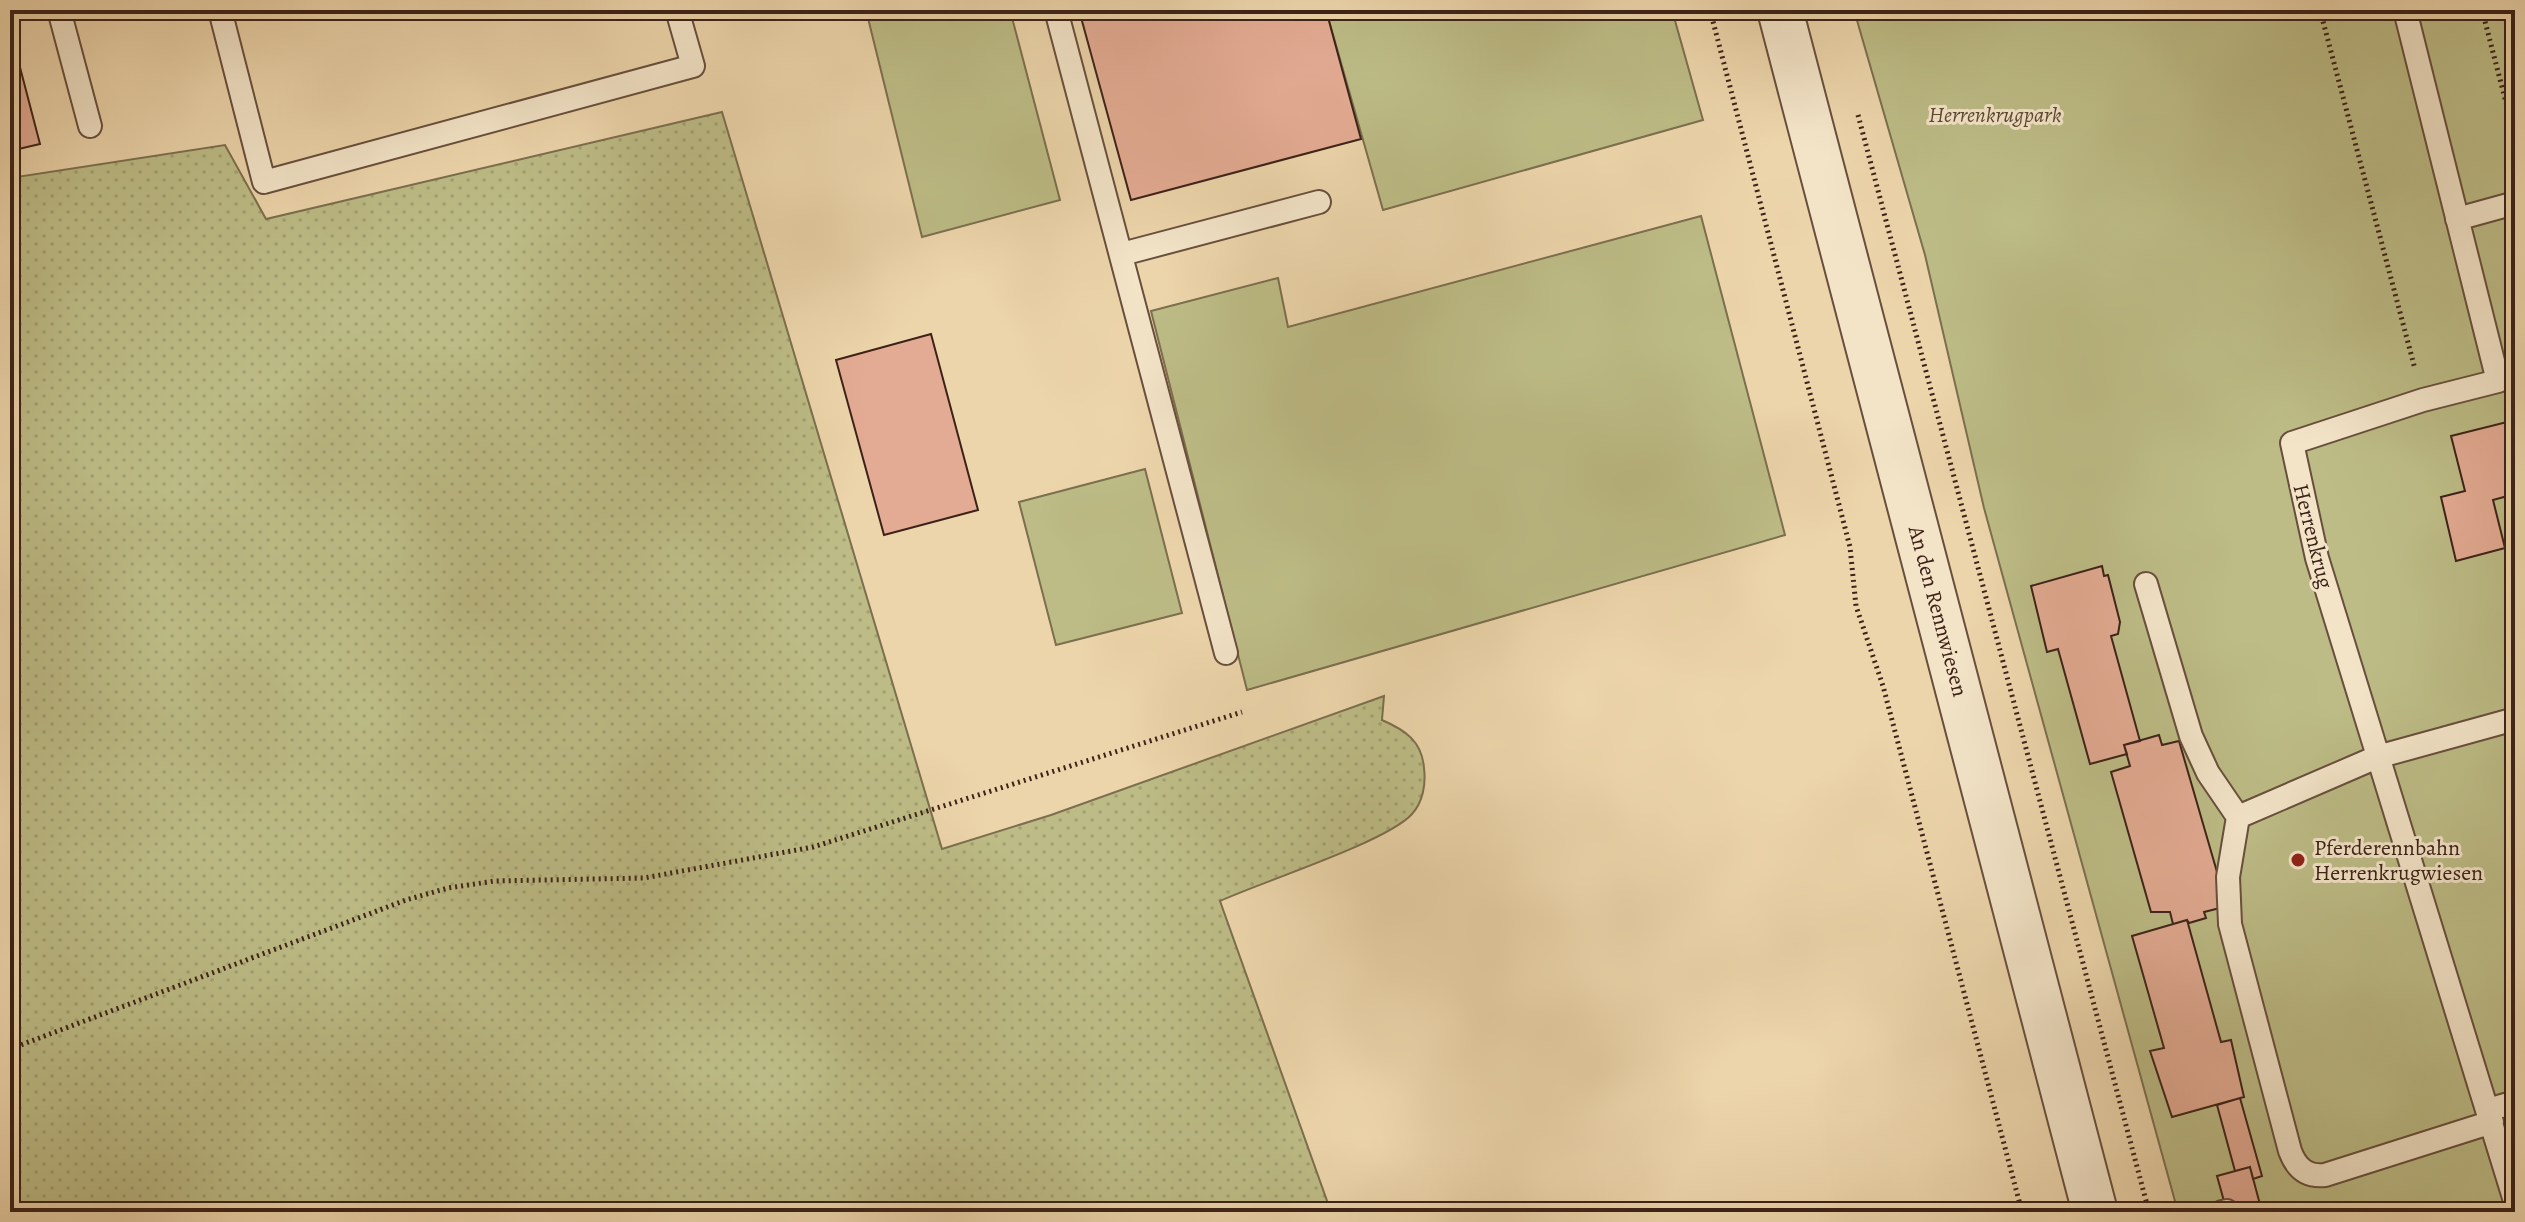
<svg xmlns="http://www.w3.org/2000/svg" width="2525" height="1222" viewBox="0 0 2525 1222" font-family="Alegreya,serif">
  <defs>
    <pattern id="grass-dots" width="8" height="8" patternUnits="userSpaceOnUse" patternTransform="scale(2)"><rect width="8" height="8" fill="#bdbc86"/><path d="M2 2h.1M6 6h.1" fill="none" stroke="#a3a173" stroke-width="1.8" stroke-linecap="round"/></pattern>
  </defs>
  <rect width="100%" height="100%" fill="#edd5ab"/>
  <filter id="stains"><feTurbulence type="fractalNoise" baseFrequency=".0025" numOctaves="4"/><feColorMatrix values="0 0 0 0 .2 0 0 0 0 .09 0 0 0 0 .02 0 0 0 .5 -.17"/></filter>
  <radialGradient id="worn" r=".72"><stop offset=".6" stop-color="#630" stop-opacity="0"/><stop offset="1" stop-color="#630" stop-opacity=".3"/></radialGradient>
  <path fill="url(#grass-dots)" stroke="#7c6f4f" stroke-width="2" d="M722 112 942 849 1051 815 1384 696 1382 720C1405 730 1422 741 1424 768 1426 784 1423 802 1412 814 1387 842 1261 882 1220 901L1331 1212H10V178L225 145 266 219Z"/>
  <path fill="#bdbc86" stroke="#7c6f4f" stroke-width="2" d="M866 10H1010L1060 200 922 237Z
    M1326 10H1672L1703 120 1383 210Z
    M1854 10H2515V1212H2178L1984 508 1925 255Z
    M1701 216 1785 535 1247 690 1151 311 1278 278 1288 327Z
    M1145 469 1182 613 1056 645 1019 502Z"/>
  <path fill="#e3ab93" stroke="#3c2218" stroke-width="2" d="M1079 10H1326L1361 139 1131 200Z
    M10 29 40 144 10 151Z
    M931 334 978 510 884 535 836 360Z
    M2515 420V494L2493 500 2505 548 2456 561 2441 497 2465 491 2451 436Z
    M2102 566 2104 576 2108 575 2120 622 2118 634 2111 636 2140 741 2124 745 2127 754 2090 764 2058 649 2047 652 2031 586Z
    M2159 735 2162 745 2179 741 2224 896 2217 898 2220 908 2204 912 2206 918 2189 923 2187 920 2173 924 2170 912H2151L2111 772 2130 766 2124 745Z
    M2187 920 2221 1042 2231 1040 2244 1097 2172 1117 2150 1051 2164 1048 2132 936Z
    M2240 1098 2262 1176 2253 1179 2250 1167 2235 1171 2217 1105Z
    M2250 1167 2262 1212H2227L2217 1176Z"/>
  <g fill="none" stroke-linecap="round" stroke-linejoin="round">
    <g stroke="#684f3d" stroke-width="26">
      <path id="service" d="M59 10 90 126
        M220 10 264 182 693 66 677 10
        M1056 10 1226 653
        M2405 10 2498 381 2423 400 2292 443 2317 558 2515 1201
        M2457 219 2515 203
        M1122 254 1319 202
        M2146 584 2191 736 2208 773 2238 817 2228 877 2230 924 2290 1151C2296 1167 2306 1177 2325 1175L2492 1122
        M2238 817 2377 757 2515 719
        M2488 1110 2515 1102
        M2222 1212 2227 1211"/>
    </g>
    <g stroke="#684f3d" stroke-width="48">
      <path id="minor" d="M1780 10 2095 1212"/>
    </g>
    <path stroke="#3c2218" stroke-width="5" stroke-dasharray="2 4" stroke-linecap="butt" d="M1710 10 1850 547 1856 606 1883 686 2022 1212
      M2320 10 2415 369
      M2482 10 2515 137
      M1858 115 2149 1212
      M10 1049 406 900 448 888 495 881 644 878 813 847 1242 712"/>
    <use href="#service" stroke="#f3e4c8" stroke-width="22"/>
    <use href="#minor" stroke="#f3e4c8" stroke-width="44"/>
  </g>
  <circle fill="#8f2418" stroke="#f3e4c8" stroke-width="3" cx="2298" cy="860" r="8"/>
  <g text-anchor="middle" stroke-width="6" stroke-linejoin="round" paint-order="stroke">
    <g font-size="22" font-style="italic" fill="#5c4834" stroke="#f3e4c8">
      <text x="1995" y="122">Herrenkrugpark</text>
    </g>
    <g font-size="22" fill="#3c2218" stroke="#f3e4c8">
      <text transform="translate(2314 536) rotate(76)" y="8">Herrenkrug</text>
      <text transform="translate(1939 611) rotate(75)" y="8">An den Rennwiesen</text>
    </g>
    <g font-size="22" fill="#3c2218" stroke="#f3e4c8" text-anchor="start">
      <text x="2314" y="855">Pferderennbahn<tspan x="2314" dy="25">Herrenkrugwiesen</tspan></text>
    </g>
  </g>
  <rect width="2525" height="1222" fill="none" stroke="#edd5ab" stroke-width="40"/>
  <rect x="12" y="12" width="2501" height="1198" fill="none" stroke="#3c2218" stroke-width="4"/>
  <rect x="20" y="20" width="2485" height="1182" fill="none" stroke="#3c2218" stroke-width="2"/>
  <rect width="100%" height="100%" filter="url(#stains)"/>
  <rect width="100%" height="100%" fill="url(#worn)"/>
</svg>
